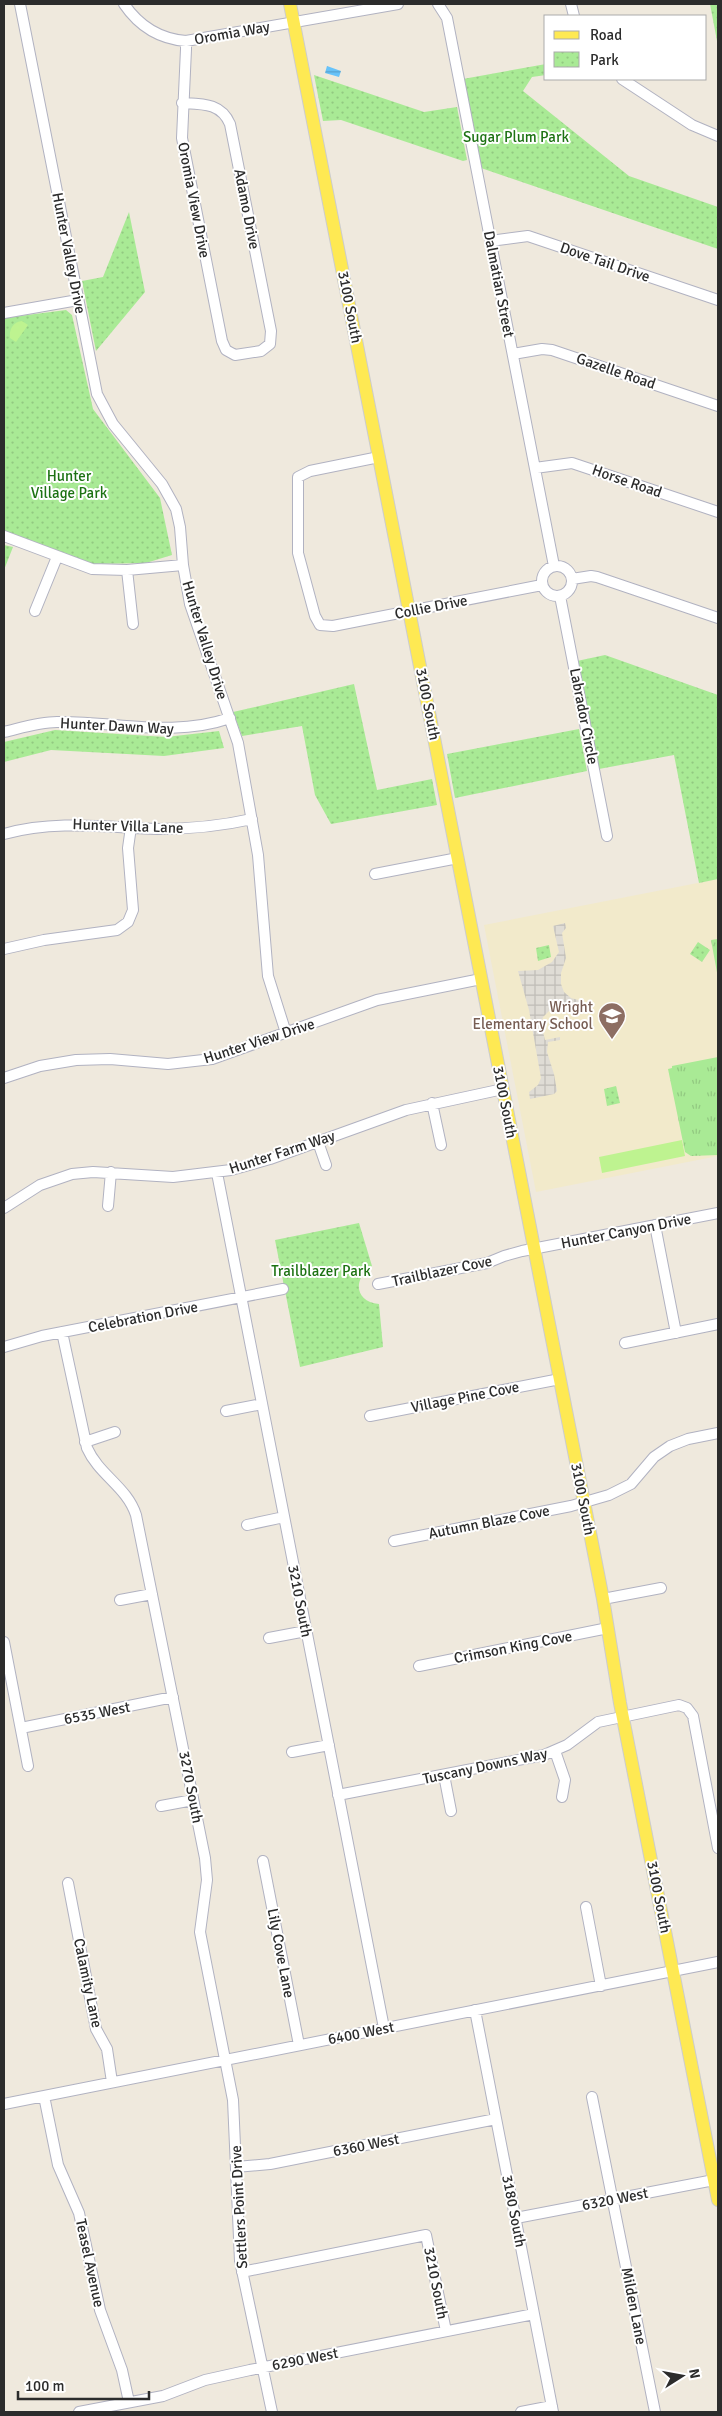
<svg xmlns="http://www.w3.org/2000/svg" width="722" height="2416" viewBox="0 0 722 2416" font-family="Signika,sans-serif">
  <defs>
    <pattern id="grass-tufts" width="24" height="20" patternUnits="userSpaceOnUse" patternTransform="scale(1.25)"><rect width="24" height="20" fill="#a9ea95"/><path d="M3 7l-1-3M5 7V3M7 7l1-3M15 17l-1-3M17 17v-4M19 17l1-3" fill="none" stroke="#92c981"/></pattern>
    <pattern id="park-dots" width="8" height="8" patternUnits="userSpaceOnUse" patternTransform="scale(1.25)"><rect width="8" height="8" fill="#a9ea95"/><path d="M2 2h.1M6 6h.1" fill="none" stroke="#92c981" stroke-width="1.8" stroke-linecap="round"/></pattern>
    <pattern id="plaza-grid" width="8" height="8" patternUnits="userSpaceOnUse" patternTransform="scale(1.25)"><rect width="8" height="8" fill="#dfdcd5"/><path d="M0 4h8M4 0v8" fill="none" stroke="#c0bdb7"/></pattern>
    <pattern id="water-rules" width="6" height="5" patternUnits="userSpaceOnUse" patternTransform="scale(1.25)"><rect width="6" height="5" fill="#67c3fa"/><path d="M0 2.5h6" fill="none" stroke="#559fcb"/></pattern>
  </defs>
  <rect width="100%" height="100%" fill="#efe9dd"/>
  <path fill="#f2eacb" d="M718 879V1156L536 1192 484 925Z"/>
  <path fill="url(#grass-tufts)" d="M718 939V978L711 940Z
    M718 1057V1155L691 1156 685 1152 668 1069 672 1068V1066Z"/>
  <path fill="url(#park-dots)" d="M710 4H718V42L717 41Z
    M546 64V75L532 77 523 91 629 176 718 207V249L481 168 463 79Z
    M314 75 424 112 457 107 467 160 463 161 341 120 323 121Z
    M129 212 145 292 96 351 82 281 103 277Z
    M66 310 72 315 93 409 160 498 172 555 146 563 93 564 4 533V318Z
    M4 545 13 547 4 570Z
    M605 655 718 695V879L699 883 674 755 599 769 577 661Z
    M354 684 377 790 432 779 437 805 331 824 315 795 302 726 242 736 233 712Z
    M579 729 587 771 455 798 447 754Z
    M55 730 166 737 219 731 224 748 164 756 51 750 4 762V742Z
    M698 942 710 950 702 962 690 954Z
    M549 945 551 957 538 961 536 948Z
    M616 1086 620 1103 607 1106 604 1089Z
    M359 1223 372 1266C353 1278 354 1302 379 1304L383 1347 300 1367 275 1240Z"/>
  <path fill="#bef390" d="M22 321 28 325 16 342 10 338C9 329 13 322 22 321Z
    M682 1140 685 1156 602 1173 599 1157Z"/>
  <path fill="url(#plaza-grid)" d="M565 923 566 928 562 933 566 958 561 973V984L564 992 571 998 582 1001 571 1014 561 1009H555L549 1011 543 1017 541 1024 545 1040 560 1037V1040L548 1042 547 1052 554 1074 557 1091 554 1094 530 1099 529 1092 538 1085 541 1078 529 1010 518 971 538 970 552 962 559 952 553 926Z"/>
  <path fill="url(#water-rules)" d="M327 66 341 71 339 77 325 73Z"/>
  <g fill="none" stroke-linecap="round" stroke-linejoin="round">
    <g stroke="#b1b2c1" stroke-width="12">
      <path id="minor" d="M20 4 97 394 113 424 162 484 176 509 180 527 183 565 190 604 238 743 258 855 268 976 286 1033
        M124 4C139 26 160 39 186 41L398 4
        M438 4 447 18 554 566
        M571 4 574 16
        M622 79 692 125 718 136
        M182 103C203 104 221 103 230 124L271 331 270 344 261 351 235 355 226 350 222 341 182 138 186 49V41
        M490 241 528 236 718 300
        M4 313 78 300
        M513 354 542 349 552 350 718 406
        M379 457 310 471 298 477V553L315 616 320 625 333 626 542 585
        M535 468 572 463 718 512
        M4 536 92 569 127 570 183 565
        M542 581a15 15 0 1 1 30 0a15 15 0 1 1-30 0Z
        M127 570 133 624
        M572 579 591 576 597 577 718 618
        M560 596 607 836
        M35 611 57 557
        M4 732C21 728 39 722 57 722 116 721 172 738 230 718
        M4 834C55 820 104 827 157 829 189 829 221 826 252 819
        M375 874 458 858
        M4 949 44 940 117 930 128 922 133 910 128 848 131 827
        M4 1078 40 1066 76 1060 110 1059 168 1064 212 1059 377 1000 481 979
        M432 1103 441 1145
        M318 1142 326 1165
        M217 1173 384 2028
        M108 1206 111 1172
        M4 1208 40 1185 72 1174 93 1172 173 1177 231 1170 270 1159 406 1110 503 1089
        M655 1225 676 1333
        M378 1284 487 1263 504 1256 522 1251 718 1213
        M62 1332 87 1448C99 1475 127 1487 136 1515L205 1858 207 1880 200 1932 233 2100 240 2261 272 2412
        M625 1343 718 1324
        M4 1347 42 1336 283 1289
        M226 1411 262 1404
        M370 1416 560 1379
        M85 1442 115 1432
        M247 1525 284 1517
        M394 1541 571 1506 609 1495 631 1484 654 1457 670 1446 688 1439 718 1433
        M603 1599 661 1588
        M120 1600 152 1594
        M269 1638 306 1631
        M4 1642 28 1766
        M419 1666 608 1628
        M21 1728 173 1697
        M555 1751 565 1780 562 1797
        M292 1752 329 1745
        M444 1775 451 1811
        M338 1795 544 1755 567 1745 598 1722 679 1705 687 1708 693 1716 718 1848
        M161 1806 193 1800
        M263 1861 299 2045
        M68 1883 96 2029 107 2049 112 2082
        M586 1907 601 1986
        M475 2010 553 2412
        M44 2096 58 2165 79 2213 100 2310 122 2370 129 2402
        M592 2097 655 2412
        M4 2104 718 1962
        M236 2167 270 2164 496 2119
        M516 2218 714 2180
        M242 2272 426 2235 446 2331
        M79 2412 163 2396 205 2380 250 2370 534 2314
        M521 2412 552 2406"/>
    </g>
    <g stroke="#ccc" stroke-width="14">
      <path id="major" d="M290 4 603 1599 620 1703 718 2200"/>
    </g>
    <use href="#minor" stroke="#fff" stroke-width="10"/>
    <use href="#major" stroke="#fee953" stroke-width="12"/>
  </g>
  <defs>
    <g id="school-pin" transform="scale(1.4375)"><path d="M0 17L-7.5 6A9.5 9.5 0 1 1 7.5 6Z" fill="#8d6e63" stroke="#fff"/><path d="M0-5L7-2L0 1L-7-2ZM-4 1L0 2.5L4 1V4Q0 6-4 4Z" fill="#fff"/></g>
  </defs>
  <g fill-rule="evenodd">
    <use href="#school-pin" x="612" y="1016"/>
  </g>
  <g text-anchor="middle" stroke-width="4" stroke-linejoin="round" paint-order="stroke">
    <g font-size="15" fill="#2c2c2c" stroke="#fff">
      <text transform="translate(232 33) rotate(-10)" y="5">Oromia Way</text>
      <text transform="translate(194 200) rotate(79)" y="5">Oromia View Drive</text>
      <text transform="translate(247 209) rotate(79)" y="5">Adamo Drive</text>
      <text transform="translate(69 253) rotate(79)" y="5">Hunter Valley Drive</text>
      <text transform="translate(605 262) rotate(19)" y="5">Dove Tail Drive</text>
      <text transform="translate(499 284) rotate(79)" y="5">Dalmatian Street</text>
      <text transform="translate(350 307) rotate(79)" y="5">3100 South</text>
      <text transform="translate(616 371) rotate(19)" y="5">Gazelle Road</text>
      <text transform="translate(627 481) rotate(19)" y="5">Horse Road</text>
      <text transform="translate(431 607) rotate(-11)" y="5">Collie Drive</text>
      <text transform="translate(205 640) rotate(73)" y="5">Hunter Valley Drive</text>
      <text transform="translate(428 704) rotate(79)" y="5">3100 South</text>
      <text transform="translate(584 716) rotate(79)" y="5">Labrador Circle</text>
      <text transform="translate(117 726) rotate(3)" y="5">Hunter Dawn Way</text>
      <text transform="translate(128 826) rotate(2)" y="5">Hunter Villa Lane</text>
      <text transform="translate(259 1041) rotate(-18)" y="5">Hunter View Drive</text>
      <text transform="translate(505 1102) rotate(79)" y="5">3100 South</text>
      <text transform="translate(282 1152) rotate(-18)" y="5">Hunter Farm Way</text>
      <text transform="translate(626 1231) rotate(-11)" y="5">Hunter Canyon Drive</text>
      <text transform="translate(442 1271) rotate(-12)" y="5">Trailblazer Cove</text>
      <text transform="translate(143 1317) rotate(-11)" y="5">Celebration Drive</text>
      <text transform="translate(465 1397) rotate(-11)" y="5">Village Pine Cove</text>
      <text transform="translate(583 1499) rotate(79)" y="5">3100 South</text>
      <text transform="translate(489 1522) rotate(-11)" y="5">Autumn Blaze Cove</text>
      <text transform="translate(300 1601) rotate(79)" y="5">3210 South</text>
      <text transform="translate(513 1647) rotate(-11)" y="5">Crimson King Cove</text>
      <text transform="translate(97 1713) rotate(-11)" y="5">6535 West</text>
      <text transform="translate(485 1766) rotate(-12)" y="5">Tuscany Downs Way</text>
      <text transform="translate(191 1787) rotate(79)" y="5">3270 South</text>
      <text transform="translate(659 1897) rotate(79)" y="5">3100 South</text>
      <text transform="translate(281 1953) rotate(79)" y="5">Lily Cove Lane</text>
      <text transform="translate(88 1983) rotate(78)" y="5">Calamity Lane</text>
      <text transform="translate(361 2033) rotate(-11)" y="5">6400 West</text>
      <text transform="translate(366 2145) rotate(-11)" y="5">6360 West</text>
      <text transform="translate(615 2199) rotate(-11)" y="5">6320 West</text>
      <text transform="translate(239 2207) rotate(-93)" y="5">Settlers Point Drive</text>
      <text transform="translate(514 2211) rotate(79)" y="5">3180 South</text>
      <text transform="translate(90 2263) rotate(78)" y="5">Teasel Avenue</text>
      <text transform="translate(436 2283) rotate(79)" y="5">3210 South</text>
      <text transform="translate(634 2306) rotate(79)" y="5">Milden Lane</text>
      <text transform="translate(305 2359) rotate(-11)" y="5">6290 West</text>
    </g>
    <g font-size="15" fill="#1d7213" stroke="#fff">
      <text x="516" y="142">Sugar Plum Park</text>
      <text x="69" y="481">Hunter<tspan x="69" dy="17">Village Park</tspan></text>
      <text x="321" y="1276">Trailblazer Park</text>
    </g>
    <g font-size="15" fill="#785e54" stroke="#fff" text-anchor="end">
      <text x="593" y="1012">Wright<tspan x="593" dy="17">Elementary School</tspan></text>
    </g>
  </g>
  <rect width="722" height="2416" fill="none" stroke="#2c2c2c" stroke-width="10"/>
  <rect x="544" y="15" width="162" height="65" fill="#ffffff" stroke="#ababab"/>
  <rect x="554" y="31" width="25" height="8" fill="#fee953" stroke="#ababab"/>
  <text x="590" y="40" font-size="15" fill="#2c2c2c">Road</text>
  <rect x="554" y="52" width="25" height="15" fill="url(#park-dots)" stroke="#ababab"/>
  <text x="590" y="65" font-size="15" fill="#2c2c2c">Park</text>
  <g transform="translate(682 2376) rotate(79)" stroke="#ffffff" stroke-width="4" paint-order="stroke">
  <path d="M0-4L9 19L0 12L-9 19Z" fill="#2c2c2c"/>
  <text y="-8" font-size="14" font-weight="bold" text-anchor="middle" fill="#2c2c2c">N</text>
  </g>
  <path d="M18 2391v8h131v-8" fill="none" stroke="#2c2c2c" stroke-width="2.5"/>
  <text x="25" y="2391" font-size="15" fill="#2c2c2c" stroke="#ffffff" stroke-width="4" paint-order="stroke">100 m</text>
</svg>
